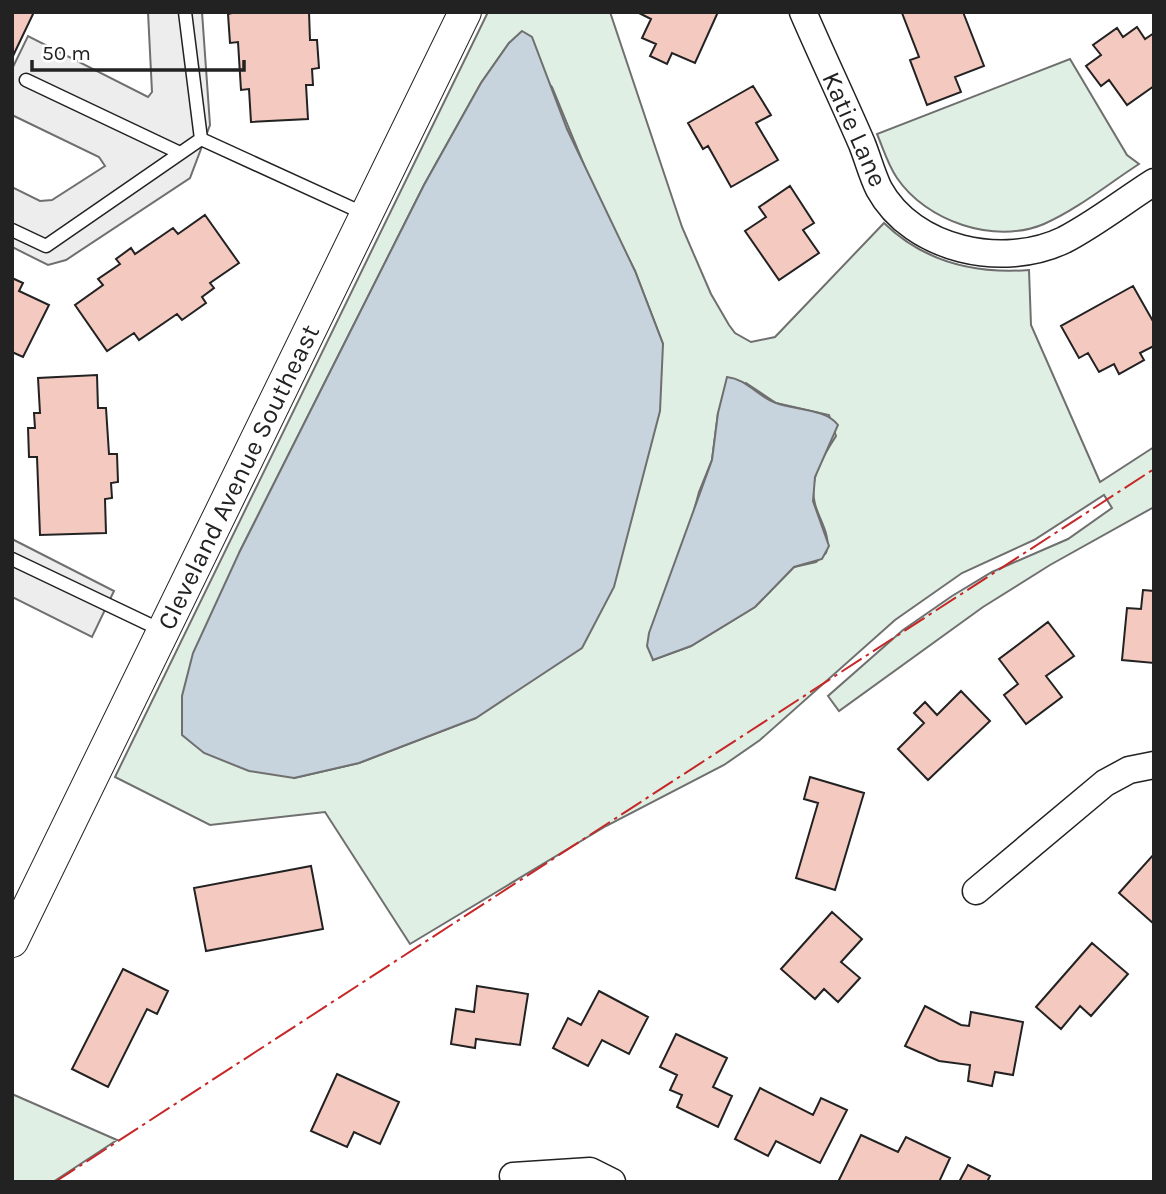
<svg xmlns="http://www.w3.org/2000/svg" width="1166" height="1194" viewBox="0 0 1166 1194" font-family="Karla,sans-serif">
  <rect width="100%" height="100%" fill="#fff"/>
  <path fill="#e0efe3" stroke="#6f6f6f" stroke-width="2" fill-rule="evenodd" d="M488 12H610L682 227 711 294 729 325 735 333 751 342 775 337 884 223C924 262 975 274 1029 270L1031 325 1100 482 1154 447V507L1050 565 983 607 839 711 828 696 903 630 952 596 992 572 1068 539 1112 508 1104 495 1034 540 962 573 895 620 760 740 724 765 606 826 410 944 325 812 210 825 115 777ZM509 43 552 87 598 199 635 271 663 344 476 718 359 763 294 778 239 553 424 185 481 83ZM746 383 776 403 829 415 836 436C823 456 808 479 815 504 819 520 832 536 826 553L816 562 794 567 755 607 691 646 653 660 699 492 712 460 718 413Z
    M1070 59 1127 155 1139 164C1108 184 1078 209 1044 224 994 245 926 221 897 178 888 165 883 148 877 134Z
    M12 1094 117 1140 53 1182H12Z"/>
  <path fill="#ededed" stroke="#6f6f6f" stroke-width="2" d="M148 12H202L210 125 190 178 66 260 48 265 12 247V187L40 201 52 200 105 166 99 157 12 115V69L28 36 148 97 152 92Z
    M12 539 114 591 92 637 12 597Z"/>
  <path fill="#c7d3dd" stroke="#6f6f6f" stroke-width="2" d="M522 31 532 37 567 129 635 271 663 344 660 411 614 587 582 648 476 718 359 763 294 778 249 771 204 753 182 735V696L193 653 239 553 424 185 481 83 509 43Z
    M727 377C747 379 758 397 776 403 796 410 826 409 838 425L815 477 813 501 829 546 822 559 794 567 755 607 691 646 653 660 647 646 649 633 712 460 718 413Z"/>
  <path fill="#f3c9c0" stroke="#222" stroke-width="2" d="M12 12H34L12 58Z
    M236 12H309L310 40H317L319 68 312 69 313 85H306L308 119 251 122 249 89 241 90 238 42 230 43 228 14Z
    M637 12H718L695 63 672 53 667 64 650 56 656 44 642 38 651 19Z
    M963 12 984 66 955 77 961 92 927 105 910 60 919 57 902 13Z
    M1137 27 1145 39 1154 33V86L1127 105 1109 80 1101 86 1086 66 1101 55 1093 45 1117 28 1123 37Z
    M753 86 771 115 756 123 778 160 731 187 708 146 703 149 688 123Z
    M790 186 814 223 803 230 819 253 779 280 745 231 766 217 759 207Z
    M205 215 239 263 210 283 214 288 202 297 206 303 182 320 177 314 139 340 134 333 107 351 75 305 103 285 98 279 120 264 116 259 131 248 135 254 173 228 178 234Z
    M12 278 23 283 19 291 49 305 23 357 12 352Z
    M1133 286 1154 323V346L1140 353 1144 360 1119 374 1114 364 1099 372 1088 353 1079 358 1061 326Z
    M97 375 98 408H106L109 454H117L118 482 111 483 112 498 105 499 106 533 40 535 37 457H29L28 428H35L34 413H40L38 378Z
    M1143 590 1154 591V663L1122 660 1127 608 1141 609Z
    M1048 622 1074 656 1046 676 1062 697 1026 724 1004 695 1018 684 999 659Z
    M961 691 990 721 928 780 898 749 924 723 914 713 925 702 937 715Z
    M810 777 864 793 835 890 796 878 818 803 804 799Z
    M1154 854V924L1119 893Z
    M311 866 323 929 206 951 194 888Z
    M832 912 862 939 841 962 860 978 838 1002 824 989 815 999 781 969Z
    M1092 943 1128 974 1091 1016 1080 1006 1061 1029 1036 1007Z
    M123 969 168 991 157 1014 147 1009 108 1087 72 1069Z
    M477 986 528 994 520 1045 476 1039 475 1048 451 1044 456 1009 474 1012Z
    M599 991 648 1017 629 1054 602 1040 588 1066 553 1048 568 1018 581 1025Z
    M925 1006 961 1025 969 1026 971 1012 1023 1022 1013 1075 995 1072 992 1086 968 1081 970 1065 939 1061 905 1046Z
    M676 1034 727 1058 713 1087 732 1096 718 1127 677 1107 682 1095 670 1090 677 1075 660 1067Z
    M337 1074 399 1102 380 1144 354 1132 347 1147 311 1131Z
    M760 1088 813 1115 821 1098 847 1110 820 1163 776 1141 768 1156 735 1139Z
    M861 1135 898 1152 906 1137 950 1158 939 1182H838Z
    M968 1165 990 1176 987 1182H959Z"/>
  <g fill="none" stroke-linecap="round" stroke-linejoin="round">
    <g stroke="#222" stroke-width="15">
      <path id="service" d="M185 12 201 139 365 214
        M26 80 180 153
        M12 230 46 246 201 139
        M12 559 163 631"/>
    </g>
    <g stroke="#222" stroke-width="29">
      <path id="minor" d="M803 12C822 56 843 100 862 144 868 159 872 175 879 189 913 251 1004 269 1064 240 1095 224 1124 201 1154 182
        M976 891 1105 783 1129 770 1154 765
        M513 1176 590 1171 612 1182"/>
    </g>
    <g stroke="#222" stroke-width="34">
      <path id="tertiary" d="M12 941 465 12"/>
    </g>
    <use href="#service" stroke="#fff" stroke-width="12"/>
    <use href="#minor" stroke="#fff" stroke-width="26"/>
    <use href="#tertiary" stroke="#fff" stroke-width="32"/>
    <path stroke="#c62828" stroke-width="2" stroke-dasharray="24 5 3.5 5" stroke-linecap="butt" d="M55 1182 1154 469"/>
  </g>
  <g text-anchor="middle" stroke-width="5" stroke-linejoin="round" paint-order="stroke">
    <g font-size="26" fill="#222" stroke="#fff">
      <text transform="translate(855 129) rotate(66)" y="9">Katie Lane</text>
      <text transform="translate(238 477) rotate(-64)" y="9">Cleveland Avenue Southeast</text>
    </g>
  </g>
  <rect width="1166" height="1194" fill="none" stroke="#222222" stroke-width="28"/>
  <path d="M32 60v10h212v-10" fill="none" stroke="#222222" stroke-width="3.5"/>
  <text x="42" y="60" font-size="21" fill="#222222" stroke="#ffffff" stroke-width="5" paint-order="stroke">50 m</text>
</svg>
